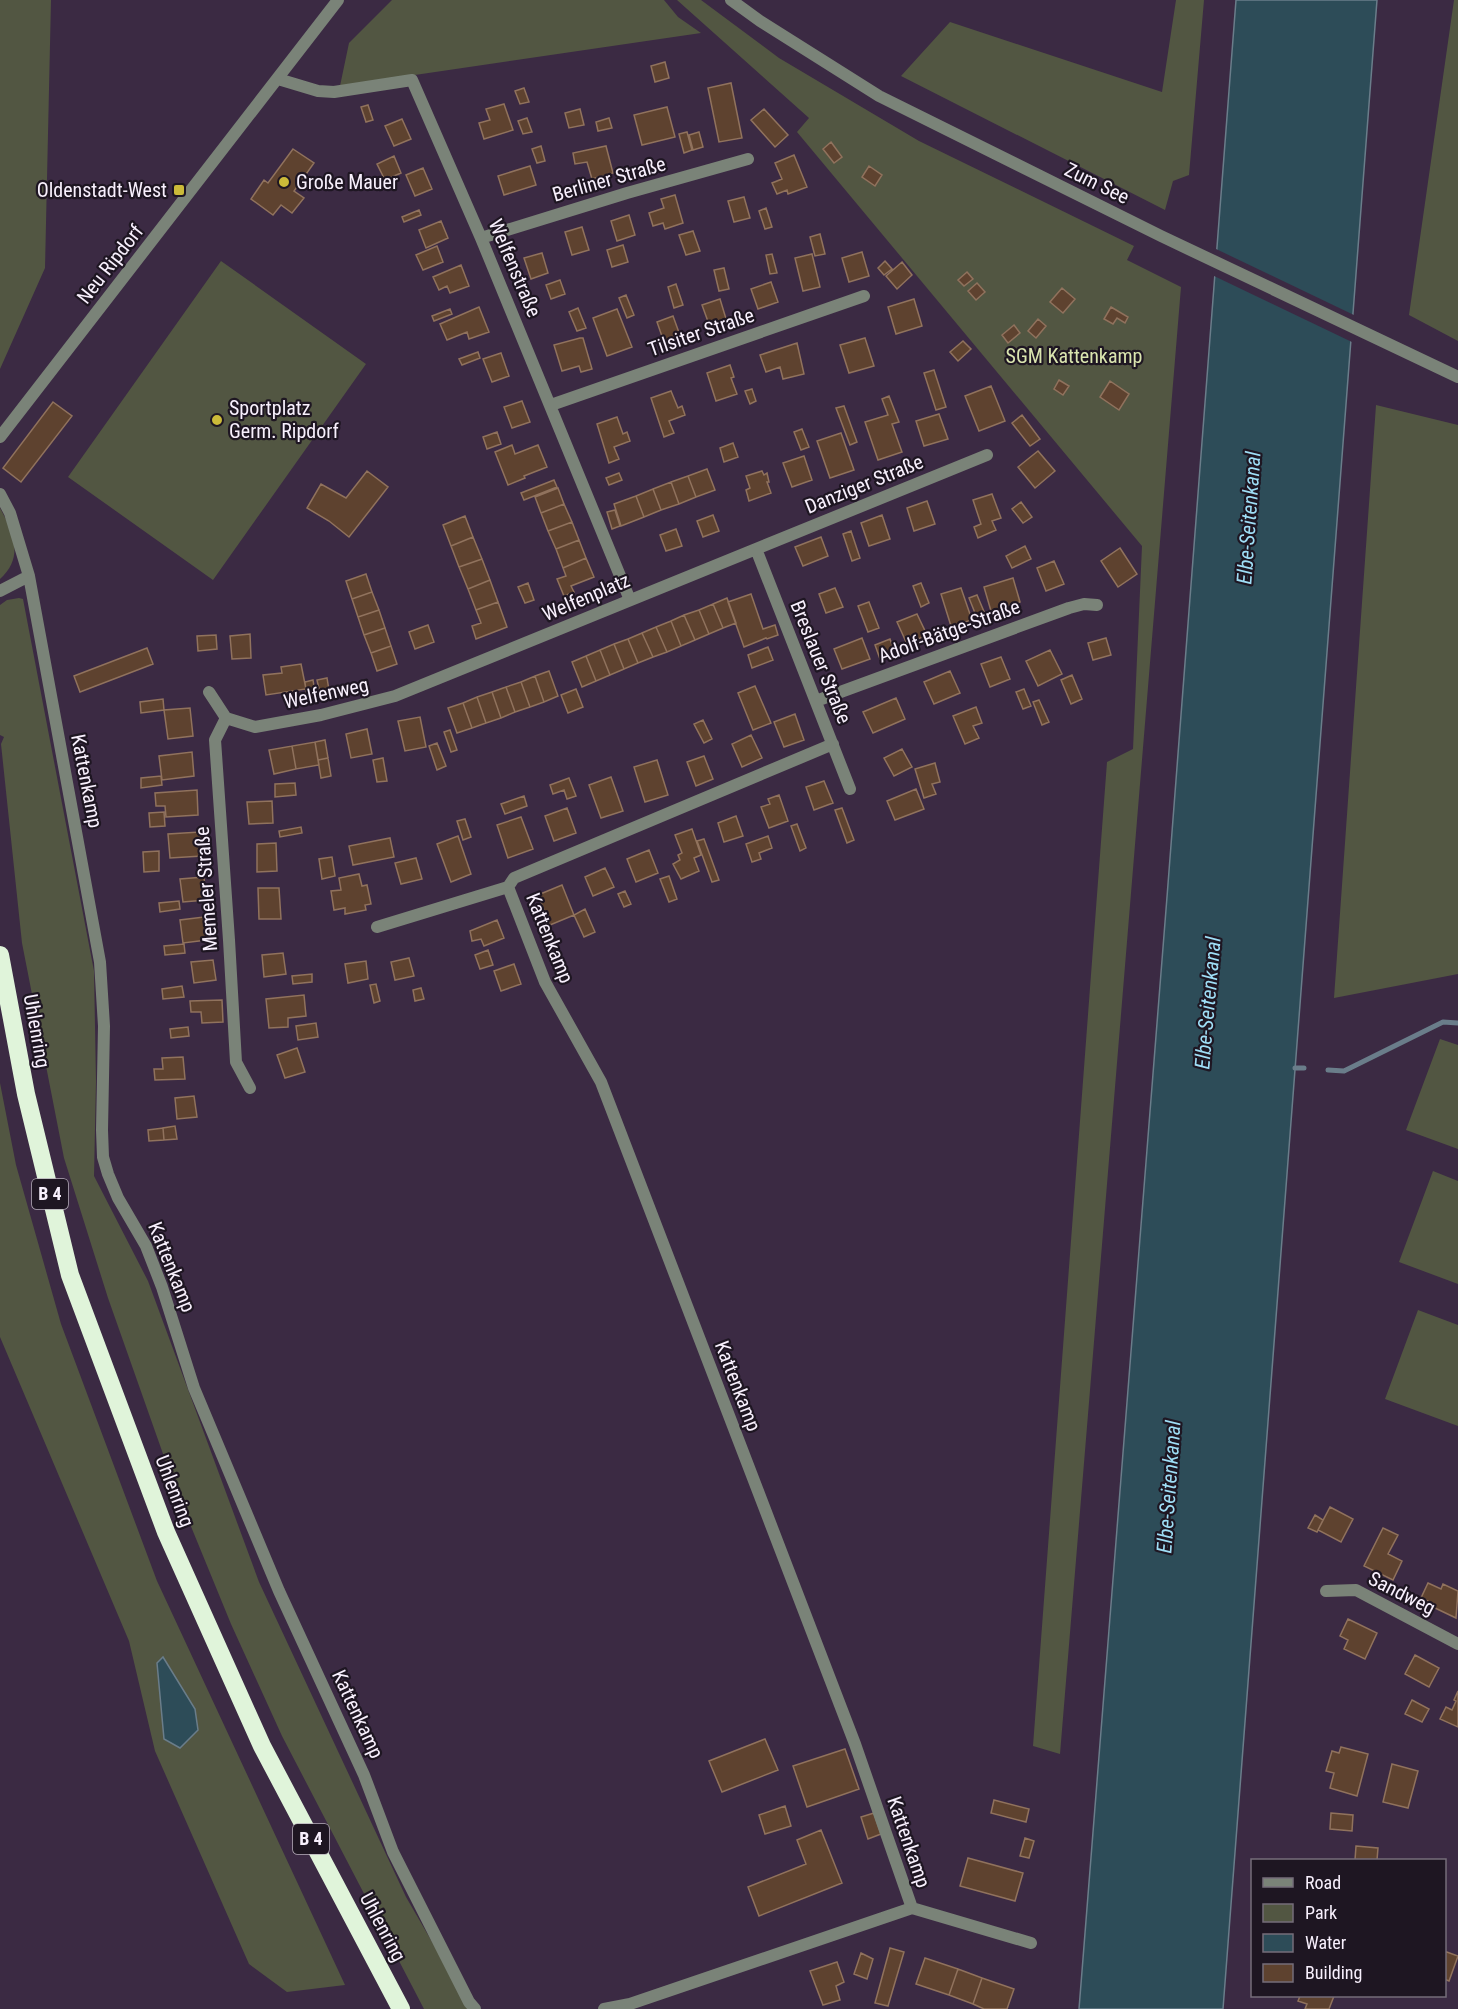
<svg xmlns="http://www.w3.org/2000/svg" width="1458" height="2009" viewBox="0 0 1458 2009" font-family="'Roboto Condensed',sans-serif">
  <rect width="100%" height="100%" fill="#3b2a43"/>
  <path fill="#525642" d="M0 0H51L45 268 0 369Z
    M392 0H664L678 17 701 33 340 86 349 43Z
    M677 0H701L779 58 919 141 1134 246 1127 260 1181 287 1060 1754 1033 1746 1107 762 1133 749 1142 546 797 132 809 118Z
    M1176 0H1204L1189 175 1173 181 1165 210 901 76 950 22 1162 92Z
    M1454 0H1458V341L1409 315Z
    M221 261 366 364 213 580 68 477Z
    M1376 405 1458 425V974L1334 998Z
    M0 508C14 534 24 557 0 579Z
    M19 598 23 599 94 971 96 1081 94 1176 148 1281 259 1582 406 1897 471 2009H424L282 1736 231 1624 174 1485 108 1298 64 1158 22 943 1 744 4 737 0 735V605L7 600Z
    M1440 1039 1458 1045V1149L1406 1130Z
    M0 1083 16 1165 61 1324 157 1581 345 1985 287 1992 249 1964 155 1751 129 1641 0 1337Z
    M1433 1171 1458 1181V1284L1399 1262Z
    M1418 1310 1458 1325V1426L1385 1399Z"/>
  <path fill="#2d4c58" stroke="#6a7d8a" stroke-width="1.5" d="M1236 0H1377L1223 2009H1079C1133 1339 1185 670 1236 0Z
    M163 1657 195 1709 198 1730 180 1748 164 1739 157 1663Z"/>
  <path fill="#3b2a43" d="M1214 248 1356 316 1354 343 1212 275Z"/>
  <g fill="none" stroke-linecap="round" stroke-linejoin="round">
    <path stroke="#6a7d8a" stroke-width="5" d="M1295 1068H1304
      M1328 1070 1344 1071 1443 1022 1458 1023"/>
  </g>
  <path fill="#5e422f" stroke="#90725d" stroke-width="1.5" d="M665 62 669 78 655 82 651 66Z
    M731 83 742 138 719 142 708 88Z
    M524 88 529 102 520 104 515 91Z
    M504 104 513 130 484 139 479 123 490 120 486 109Z
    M368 105 373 120 366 122 361 107Z
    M667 107 675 137 642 145 634 115Z
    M580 109 584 125 569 128 565 113Z
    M764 109 788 135 775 147 751 120Z
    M527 118 532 132 523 134 518 121Z
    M609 118 612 128 598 131 596 122Z
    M402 119 411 139 394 146 385 126Z
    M687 132 692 150 684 153 679 134Z
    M699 132 703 147 693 150 689 135Z
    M831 142 842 157 834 163 823 149Z
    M541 146 545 161 537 163 532 149Z
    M606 146 613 173 592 179 587 162 575 164 573 153Z
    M293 149 314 163 294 191 304 198 292 213 281 205 273 215 251 199 264 180 268 183Z
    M794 155 807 187 788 194 787 190 777 194 772 183 782 179 775 163Z
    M394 156 401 173 385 180 377 164Z
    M530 166 536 185 504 195 498 176Z
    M869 166 882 175 875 186 862 177Z
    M423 168 432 189 415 196 406 175Z
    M675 195 683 223 665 229 663 223 653 226 649 213 664 208 661 199Z
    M744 197 750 218 734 222 728 201Z
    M766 208 772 227 765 229 759 211Z
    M419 210 421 215 404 222 402 217Z
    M629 215 635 235 617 241 611 221Z
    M441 221 448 238 426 248 419 230Z
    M582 227 589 250 572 255 565 232Z
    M693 231 700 251 686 255 679 235Z
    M820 234 825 254 815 256 810 237Z
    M623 245 628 262 612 267 607 250Z
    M437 246 443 262 423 270 416 255Z
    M862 252 869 276 849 282 842 258Z
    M542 253 548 273 531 279 524 258Z
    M772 254 777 273 770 274 766 255Z
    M812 254 820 287 803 291 795 258Z
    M885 261 892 269 884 275 878 268Z
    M902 262 912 275 897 289 886 276Z
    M461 265 469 286 450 293 447 286 439 290 433 277Z
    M724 268 729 289 719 291 714 270Z
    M967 272 973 279 964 286 958 280Z
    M560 280 565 294 551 299 546 285Z
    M771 282 778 302 758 309 751 289Z
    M977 283 985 292 976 300 968 291Z
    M676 284 683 305 674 308 668 287Z
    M1062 288 1075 299 1063 313 1050 302Z
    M626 295 634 315 627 318 619 298Z
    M720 299 727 322 710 327 702 305Z
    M914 299 922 326 896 334 888 307Z
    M479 307 489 332 469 339 467 332 447 340 440 324Z
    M1111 307 1128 317 1125 323 1117 318 1113 324 1104 319Z
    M578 308 586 328 577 331 569 312Z
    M450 309 452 314 434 321 432 316Z
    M617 309 632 347 607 356 593 318Z
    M673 316 681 338 665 345 657 322Z
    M1038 319 1046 326 1036 338 1028 331Z
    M1014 325 1020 333 1008 343 1002 335Z
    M580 338H583L592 369 581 372 579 366 562 371 554 345Z
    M865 338 874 366 849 373 840 345Z
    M963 341 971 349 958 361 950 352Z
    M797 343 804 374 783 379 780 367 766 372 760 355Z
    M478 352 480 358 462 365 459 359Z
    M501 353 509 376 492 382 483 359Z
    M730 365 734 377 731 378 737 394 716 401 707 373Z
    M934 370 946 407 936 410 924 373Z
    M1059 380 1069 386 1063 395 1054 389Z
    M1110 381 1129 394 1119 410 1100 397Z
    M991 386 1005 421 979 431 965 396Z
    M752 389 756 401 750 404 745 391Z
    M671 391 678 408 682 406 685 415 669 421 674 433 664 437 651 398Z
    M889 396 899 422 892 424 902 452 878 460 865 422 888 415 882 399Z
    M522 401 530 422 512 428 504 407Z
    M53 402 72 416 21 482 3 468Z
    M844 406 857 442 850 445 836 408Z
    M939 414 948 439 924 446 916 421Z
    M1022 415 1040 439 1030 446 1012 423Z
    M617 417 623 434 627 432 630 441 614 447 619 459 609 463 597 424Z
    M802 429 809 447 801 450 794 432Z
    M497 432 501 444 487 449 483 437Z
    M841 433 854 470 830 478 817 441Z
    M733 443 738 457 724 462 720 448Z
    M512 445 515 454 538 445 547 467 524 476 525 478 508 485 495 452Z
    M1038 451 1055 471 1035 488 1018 467Z
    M804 456 812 480 792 487 783 463Z
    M707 469 715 490 696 497 688 476Z
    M367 471 388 487 349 537 329 521 307 508 321 484 346 498Z
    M762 471 764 475 767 473 769 482H767L771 493 749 501 746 490 750 488 746 476Z
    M619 473 622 480 609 485 606 478Z
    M688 476 696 497 679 504 671 482Z
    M554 480 557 487 524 500 521 493Z
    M671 482 679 504 661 510 653 489Z
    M558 488 564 504 541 513 535 497Z
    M653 489 661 510 644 517 636 496Z
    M992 494 1001 518 992 521 996 530 978 538 974 527 981 524 973 500Z
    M636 496 644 517 621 526 614 504Z
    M927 501 935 524 914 531 907 508Z
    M1021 502 1032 517 1023 523 1012 509Z
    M564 504 572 522 548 531 541 513Z
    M615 510 620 526 612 529 607 512Z
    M713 515 719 531 703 537 697 521Z
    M882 515 890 539 869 546 861 523Z
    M465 516 473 537 451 546 443 525Z
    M572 522 579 540 556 549 548 531Z
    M676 529 682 546 666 551 660 535Z
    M851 531 860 558 852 561 843 534Z
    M473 537 482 559 459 567 451 546Z
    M821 537 828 556 803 566 795 547Z
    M579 540 586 558 563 568 556 549Z
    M1025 546 1031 559 1012 568 1006 556Z
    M1120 548 1137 574 1118 587 1101 561Z
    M586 558 594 577 571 586 574 592 564 596 557 579 566 576 563 568Z
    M482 559 490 580 468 589 459 567Z
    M1054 561 1064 584 1046 591 1037 568Z
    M366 574 372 592 352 599 346 581Z
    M1013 578 1020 602 991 611 984 587Z
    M490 580 498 602 476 610 468 589Z
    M528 583 534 600 525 603 518 587Z
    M921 583 929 603 921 607 913 586Z
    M835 588 843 607 826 613 819 594Z
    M961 588 972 620 951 626 941 594Z
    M372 592 379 610 358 617 352 599Z
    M751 594 763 629 775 625 778 635 767 639 766 638 744 647 728 602Z
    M977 595 985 614 977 618 969 598Z
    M727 598 736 623 723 628 713 604Z
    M498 602 507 627 476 639 472 626 481 623 476 610Z
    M869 602 879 628 868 632 858 606Z
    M713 604 723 628 709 634 699 610Z
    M379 610 385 628 364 635 358 617Z
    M699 610 709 634 695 640 684 615Z
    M917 614 927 635 907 644 897 622Z
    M684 615 695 640 681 646 671 621Z
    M671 621 681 646 667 652 656 627Z
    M428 625 434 642 415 649 409 632Z
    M656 627 667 652 653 657 642 633Z
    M385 628 391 646 371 653 364 635Z
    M642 633 653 657 638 663 628 639Z
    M250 634 251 658 232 659 230 636Z
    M216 635 217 649 198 651 197 636Z
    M862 638 870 659 842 669 834 649Z
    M1106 638 1111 655 1093 660 1088 643Z
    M628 639 638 663 624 669 614 644Z
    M890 639 895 653 880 659 875 645Z
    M614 644 624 669 610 675 600 650Z
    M391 646 397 664 377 671 371 653Z
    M768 647 773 660 752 668 748 655Z
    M147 648 153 664 80 692 74 676Z
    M600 650 610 675 596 681 586 656Z
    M1050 650 1062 674 1038 686 1026 661Z
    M586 656 596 681 582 687 572 662Z
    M1001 657 1010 679 990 687 981 664Z
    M301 664 306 689 266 695 263 675 282 673 281 667Z
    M549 671 558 696 544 702 535 676Z
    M950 671 960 693 934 704 924 682Z
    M1072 675 1082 699 1071 704 1061 680Z
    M535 676 544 702 530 707 521 682Z
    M327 678 330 696 321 698 317 680Z
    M313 680 316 699 307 701 305 682Z
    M521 682 530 707 515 712 506 687Z
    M755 686 771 723 753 730 738 693Z
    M506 687 515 712 501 718 492 692Z
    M576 689 583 707 568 713 561 695Z
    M1024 689 1031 706 1023 709 1016 692Z
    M492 692 501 718 486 723 477 697Z
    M477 697 486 723 472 728 463 703Z
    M896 698 905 719 873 733 863 712Z
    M163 699 164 710 141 713 140 702Z
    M1039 700 1049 722 1042 725 1033 702Z
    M463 703 472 728 457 733 448 708Z
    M976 707 982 723 973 726 979 738 965 744 953 716Z
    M190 708 193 736 168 739 164 710Z
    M795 714 804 740 784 747 774 722Z
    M420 717 426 747 405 751 398 721Z
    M703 720 712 739 704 743 694 724Z
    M367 729 372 754 351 758 346 734Z
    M450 730 457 750 451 752 444 732Z
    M751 735 762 758 742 767 732 744Z
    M325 740 328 758 318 760 315 742Z
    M315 742 319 765 296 769 292 746Z
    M437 743 446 766 437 770 429 746Z
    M292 746 296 769 274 774 269 750Z
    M902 749 912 767 894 776 884 758Z
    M192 752 194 776 162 780 159 756Z
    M704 756 713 779 696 786 687 762Z
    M328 758 331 776 321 778 318 760Z
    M383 758 387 781 377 782 373 760Z
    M657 760 668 795 645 802 634 767Z
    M935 763 940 782 932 784 936 794 924 798 915 769Z
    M161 776 162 785 141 788V778Z
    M611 777 623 811 601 818 589 785Z
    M569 778 576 796 567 799 564 790 553 794 550 785Z
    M824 781 833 803 814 810 806 787Z
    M295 783 296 795 275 797V784Z
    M916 789 924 809 895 820 887 801Z
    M197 790 198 815 166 817 165 806H156L155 793Z
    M779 795 788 821 769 828 761 807 770 804 768 799Z
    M524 796 527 806 505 814 501 804Z
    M272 801 273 823 249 824 247 802Z
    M567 808 576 833 554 841 545 816Z
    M842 808 854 840 847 843 835 810Z
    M164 812 165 826 150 827 149 813Z
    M736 816 743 836 724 842 718 823Z
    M521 817 533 849 508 858 497 825Z
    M465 819 471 837 463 840 457 821Z
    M797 824 806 848 800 851 791 826Z
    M301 827 302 833 280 837 279 831Z
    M692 829 701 855 694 858 699 871 681 879 673 864 680 860 678 855 682 853 675 835Z
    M200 832 202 856 170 858 168 834Z
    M458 836 471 874 451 882 437 844Z
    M768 836 772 848 759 853 761 859 752 862 746 844Z
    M390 838 394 857 353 865 349 846Z
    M704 839 719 880 712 882 697 841Z
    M276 843 277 871 257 872V844Z
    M649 850 658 873 636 882 627 859Z
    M159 851V871L144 872 143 852Z
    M332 857 335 876 322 879 319 859Z
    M416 858 422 879 401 884 395 863Z
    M605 868 614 887 593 896 585 877Z
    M359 874 362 886 367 885 371 904 365 905 366 910 345 914V908L334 910 331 891 341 890 339 878Z
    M669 876 677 899 669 902 660 879Z
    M204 877 206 900 183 902 180 879Z
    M562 885 574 915 550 925 538 895Z
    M258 888H279L281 919H259Z
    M625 891 631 904 624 907 618 894Z
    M179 901 180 909 160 912 159 903Z
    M585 909 595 932 584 937 574 915Z
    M212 916 215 939 183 943 180 920Z
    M497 920 504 938 484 946 481 939 472 941 470 931Z
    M184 944 185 953 165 955 164 946Z
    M488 950 493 965 480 969 475 955Z
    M283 953 286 974 264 977 262 955Z
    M409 958 414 976 395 980 391 962Z
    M213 960 216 980 194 983 191 962Z
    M366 961 368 979 348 983 345 964Z
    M514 964 521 984 501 991 494 971Z
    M312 974V982L293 984 292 976Z
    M376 984 380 1001 374 1003 370 985Z
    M182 986 184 997 163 999 162 989Z
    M421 988 424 999 415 1001 413 990Z
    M304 995 306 1016 288 1018V1027L269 1028 266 999Z
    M222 1000 223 1022 202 1023 201 1012H191L190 1001Z
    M316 1023 318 1037 298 1040 296 1026Z
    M188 1027 189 1036 171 1038 170 1029Z
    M297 1048 305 1072 285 1078 277 1055Z
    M183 1057 185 1079 155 1080 154 1069H163L162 1058Z
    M194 1096 197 1117 177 1119 175 1098Z
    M175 1126 177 1139 164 1140 163 1128Z
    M163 1128 164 1140 149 1141 148 1130Z
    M1330 1507 1353 1519 1341 1542 1318 1530Z
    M1315 1515 1323 1520 1317 1532 1308 1528Z
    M1383 1528 1398 1535 1388 1554 1402 1561 1393 1580 1364 1566Z
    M1428 1583 1441 1589 1443 1584 1458 1591 1456 1618 1433 1607 1434 1604 1421 1598Z
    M1348 1619 1377 1633 1365 1659 1344 1649 1348 1640 1340 1636Z
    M1415 1655 1439 1668 1429 1687 1405 1674Z
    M1458 1691V1727L1440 1719 1446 1707 1452 1710 1456 1701 1454 1700Z
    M1412 1700 1429 1709 1422 1722 1405 1714Z
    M765 1739 778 1770 722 1792 709 1761Z
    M1341 1747 1368 1754 1357 1796 1330 1788 1334 1773 1326 1771 1332 1751 1339 1753Z
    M845 1749 859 1789 807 1807 793 1766Z
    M1392 1764 1418 1771 1408 1808 1383 1802Z
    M994 1800 1029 1809 1026 1822 991 1813Z
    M785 1806 791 1826 765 1834 759 1815Z
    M874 1813 881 1834 868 1839 861 1817Z
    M1331 1813 1353 1815 1352 1831 1330 1829Z
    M821 1830 842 1883 759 1916 748 1887 806 1864 797 1840Z
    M1025 1838 1034 1841 1029 1858 1020 1856Z
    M1356 1846 1378 1848 1377 1860H1355Z
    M968 1858 1023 1873 1015 1901 960 1886Z
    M890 1948 904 1952 888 2006 875 2003Z
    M1444 1951 1458 1956 1449 1981 1444 1979Z
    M861 1953 873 1959 867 1979 854 1974Z
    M925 1958 958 1969 949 1995 916 1984Z
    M837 1962 844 1982 836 1986 840 2000 823 2005 810 1971Z
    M958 1969 982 1978 973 2004 949 1995Z
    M982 1978 1014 1989 1007 2009H984L973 2004Z
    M1300 1996H1334L1329 2009H1305L1307 2004 1298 2001Z"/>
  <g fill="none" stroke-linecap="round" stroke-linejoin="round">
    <path stroke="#7a8378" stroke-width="12" d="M731 0 760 21 879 96 1161 236 1458 377
      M278 79 318 91 334 92 412 80 481 238 630 600
      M481 238 627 193 748 159
      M551 405 864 296
      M0 437 338 0
      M0 494 10 513 29 576 100 962 104 1026 102 1130 103 1157 108 1174 118 1198 146 1246 162 1287 194 1388 279 1591 364 1775 393 1852 469 2002 475 2009
      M756 549 850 789
      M0 591 29 576
      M209 692 226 718 215 740 229 940 236 1062 250 1088
      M816 701 1069 608 1084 604 1097 605
      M226 718 255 727 321 715 395 696 987 455
      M833 744 514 878 508 887 545 982 601 1082 855 1744 912 1908
      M377 927 508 887
      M1326 1591 1356 1590 1458 1644
      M604 2009 630 2004 912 1908 1031 1943"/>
    <path stroke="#e0f4da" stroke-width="18" d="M0 955 26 1094 70 1275 166 1532 262 1746 401 2009"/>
  </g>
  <g fill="#cbba39" stroke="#1e1622" stroke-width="2">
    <circle cx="284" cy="182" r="6"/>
    <rect x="173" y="184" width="12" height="12" rx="3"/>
    <circle cx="217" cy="420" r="6"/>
  </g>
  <g text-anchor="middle" stroke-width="4.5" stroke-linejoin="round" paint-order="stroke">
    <g fill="#1e1622" stroke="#b7afbb" stroke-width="1.5">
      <rect x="32" y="1179" width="36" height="30" rx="4.5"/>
      <rect x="293" y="1824" width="36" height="30" rx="4.5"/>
    </g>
    <g font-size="18" font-weight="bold" fill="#f8f0fd">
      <text x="50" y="1200">B 4</text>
      <text x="311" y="1845">B 4</text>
    </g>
    <g font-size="20" fill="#f8f0fd" stroke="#1e1622">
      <text transform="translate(609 179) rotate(-16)" y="7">Berliner Straße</text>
      <text transform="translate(1097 183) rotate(26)" y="7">Zum See</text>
      <text transform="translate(110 264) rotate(-52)" y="7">Neu Ripdorf</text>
      <text transform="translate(515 268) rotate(67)" y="7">Welfenstraße</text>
      <text transform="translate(701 332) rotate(-19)" y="7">Tilsiter Straße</text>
      <text transform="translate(864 484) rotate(-22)" y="7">Danziger Straße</text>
      <text transform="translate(586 597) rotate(-23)" y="7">Welfenplatz</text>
      <text transform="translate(949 631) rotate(-20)" y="7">Adolf-Bätge-Straße</text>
      <text transform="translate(821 662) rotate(68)" y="7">Breslauer Straße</text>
      <text transform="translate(326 693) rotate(-12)" y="7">Welfenweg</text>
      <text transform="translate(87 781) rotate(79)" y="7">Kattenkamp</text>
      <text transform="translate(206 889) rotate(-94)" y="7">Memeler Straße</text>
      <text transform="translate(550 938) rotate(68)" y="7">Kattenkamp</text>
      <text transform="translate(37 1031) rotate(80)" y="7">Uhlenring</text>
      <text transform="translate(172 1267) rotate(68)" y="7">Kattenkamp</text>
      <text transform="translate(738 1386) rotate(69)" y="7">Kattenkamp</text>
      <text transform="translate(175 1491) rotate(69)" y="7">Uhlenring</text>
      <text transform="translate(1402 1593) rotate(27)" y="7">Sandweg</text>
      <text transform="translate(358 1714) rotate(65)" y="7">Kattenkamp</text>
      <text transform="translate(909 1842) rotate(71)" y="7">Kattenkamp</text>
      <text transform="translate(383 1927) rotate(62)" y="7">Uhlenring</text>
    </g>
    <g font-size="20" fill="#f8f0fd" stroke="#1e1622" text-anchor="start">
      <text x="296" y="189">Große Mauer</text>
      <text x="167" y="197" text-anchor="end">Oldenstadt-West</text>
      <text x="229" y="415">Sportplatz<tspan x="229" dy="23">Germ. Ripdorf</tspan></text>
    </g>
    <g font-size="20" fill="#dae5af" stroke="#1e1622">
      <text x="1074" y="363">SGM Kattenkamp</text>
    </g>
    <g font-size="21" font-style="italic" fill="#9fdef6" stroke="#1e1622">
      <text transform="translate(1249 518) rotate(-86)" y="7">Elbe-Seitenkanal</text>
      <text transform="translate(1208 1003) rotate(-85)" y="7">Elbe-Seitenkanal</text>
      <text transform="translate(1169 1487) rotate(-86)" y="7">Elbe-Seitenkanal</text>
    </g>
  </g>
  <rect x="1251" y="1859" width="195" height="138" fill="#1e1622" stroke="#756d7a" stroke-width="1.5"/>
  <rect x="1263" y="1878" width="30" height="9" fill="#7a8378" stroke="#756d7a" stroke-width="1.5"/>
  <text x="1305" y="1889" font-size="18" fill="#f8f0fd">Road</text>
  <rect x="1263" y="1904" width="30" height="18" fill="#525642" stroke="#756d7a" stroke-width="1.5"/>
  <text x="1305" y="1919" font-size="18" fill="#f8f0fd">Park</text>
  <rect x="1263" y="1934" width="30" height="18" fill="#2d4c58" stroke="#756d7a" stroke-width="1.5"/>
  <text x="1305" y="1949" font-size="18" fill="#f8f0fd">Water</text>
  <rect x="1263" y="1964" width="30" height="18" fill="#5e422f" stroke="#756d7a" stroke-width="1.5"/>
  <text x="1305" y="1979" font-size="18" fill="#f8f0fd">Building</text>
</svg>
